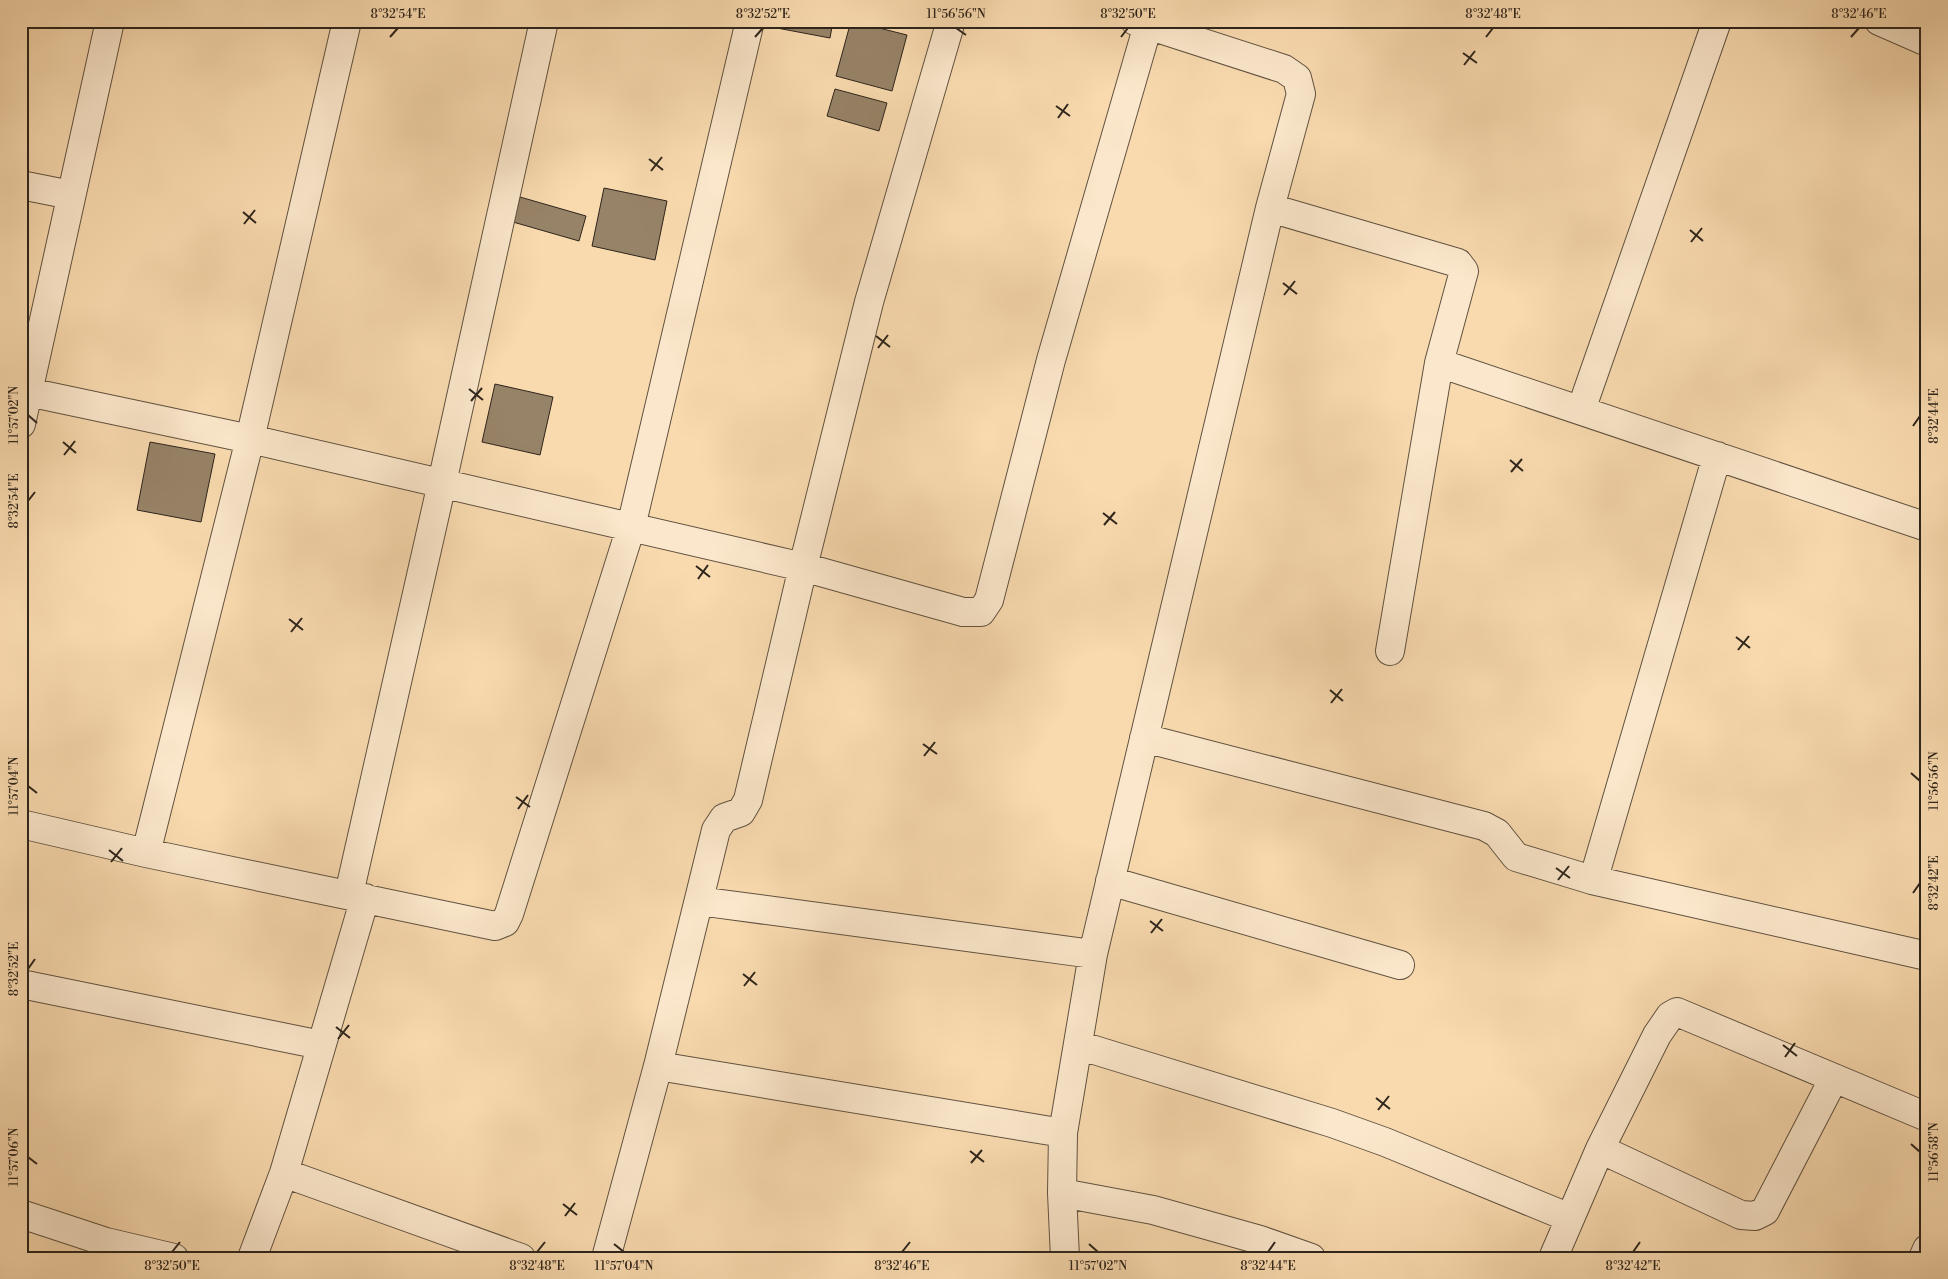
<svg xmlns="http://www.w3.org/2000/svg" width="1948" height="1279" viewBox="0 0 1948 1279" font-family="'Libre Bodoni',serif">
  <rect width="100%" height="100%" fill="#f9daaf"/>
  <filter id="stains"><feTurbulence type="fractalNoise" baseFrequency=".004" numOctaves="4"/><feColorMatrix values="0 0 0 0 .2 0 0 0 0 .09 0 0 0 0 .02 0 0 0 .5 -.17"/></filter>
  <radialGradient id="worn" r=".72"><stop offset=".6" stop-color="#630" stop-opacity="0"/><stop offset="1" stop-color="#630" stop-opacity=".3"/></radialGradient>
  <path fill="#978368" stroke="#2d241b" d="M763 21H833L830 38 761 25Z
    M851 21 907 35 892 91 836 76Z
    M835 89 887 103 879 131 827 116Z
    M604 188 667 201 655 260 592 246Z
    M520 197 586 216 579 241 513 222Z
    M495 384 553 397 540 455 482 442Z
    M150 442 215 454 201 522 137 510Z"/>
  <g fill="none" stroke-linecap="round" stroke-linejoin="round">
    <g stroke="#605240" stroke-width="30">
      <path id="minor" d="M21 185 71 195
        M1270 208 1458 263 1464 271 1439 363 1390 651
        M1439 363 1927 527
        M28 392 250 439 803 567 963 612H981L989 600 1051 360 1148 25
        M1581 410 1717 21
        M21 424 110 21
        M1144 738 1484 826 1497 833 1516 857 1592 880 1927 956
        M21 824 146 853 495 926 505 922 509 914 631 527 750 21
        M146 853 250 439 347 21
        M1592 880 1596 871 1717 456
        M1110 881 1400 965
        M349 894 442 483 544 21
        M699 901 1093 954
        M21 984 321 1045
        M1078 1045 1332 1123 1385 1142 1570 1218
        M658 1066 1063 1133
        M1600 1149 1741 1215 1755 1216 1765 1211 1834 1078
        M284 1173 521 1258
        M1062 1193 1153 1210 1260 1240 1311 1258
        M21 1214 106 1242 174 1258
        M252 1258 284 1173 365 898
        M606 1258 658 1066 716 830 724 818 741 812 748 800 803 567 869 302 951 21
        M1065 1258 1062 1193 1063 1133 1093 954 1270 208 1301 94 1297 78 1284 69 1135 21
        M1553 1258 1600 1149 1657 1035 1670 1016 1677 1012 1927 1117
        M1923 1258 1927 1249"/>
    </g>
    <g stroke="#605240" stroke-width="30">
      <path id="tertiary" d="M1879 21 1927 42"/>
    </g>
    <use href="#minor" stroke="#fbe7cb" stroke-width="28"/>
    <use href="#tertiary" stroke="#fbe7cb" stroke-width="28"/>
  </g>
  <path fill="none" stroke="#2d241b" stroke-width="2" d="M956 28 966 35M390 37 398 28M755 37 763 28M1121 37 1128 28M1486 37 1493 28M1851 37 1859 28M1463 53 1477 63M1464 65 1475 51M1056 106 1070 116M1058 118 1068 104M649 159 663 170M651 171 662 157M243 212 256 223M244 224 255 210M1690 230 1703 241M1691 242 1702 228M1283 283 1297 294M1284 295 1295 281M876 336 890 347M878 348 888 335M469 389 483 400M471 401 482 388M28 415 37 423M1913 426 1920 416M63 442 76 453M64 455 75 441M1510 460 1523 471M1511 472 1522 459M28 501 35 492M1103 513 1117 524M1104 525 1115 512M696 566 710 577M698 579 708 565M289 619 303 630M291 632 302 618M1736 637 1750 648M1738 650 1749 636M1330 690 1343 701M1331 703 1342 689M923 744 937 754M924 756 935 742M1911 773 1920 781M28 786 37 793M516 797 530 807M518 809 528 795M109 850 123 861M111 862 122 848M1556 868 1570 878M1558 880 1569 866M1913 893 1920 883M1150 921 1163 931M1151 933 1162 919M28 969 35 959M743 974 757 985M744 986 755 972M336 1027 350 1038M338 1039 349 1025M1783 1045 1797 1056M1785 1057 1795 1043M1376 1098 1390 1109M1378 1110 1389 1096M1911 1144 1920 1152M970 1151 984 1162M28 1157 37 1164M971 1163 982 1150M563 1204 577 1215M565 1216 575 1203M614 1244 624 1252M1089 1244 1098 1252M172 1252 180 1242M537 1252 545 1242M902 1252 910 1242M1268 1252 1275 1242M1633 1252 1640 1242"/>
  <rect width="1948" height="1279" fill="none" stroke="#f9daaf" stroke-width="55"/>
  <rect x="28" y="28" width="1892" height="1224" fill="none" stroke="#2d241b" stroke-width="2"/>
  <g font-size="12" text-anchor="middle" fill="#2d241b">
    <text x="398" y="18">8°32'54"E</text>
    <text x="763" y="18">8°32'52"E</text>
    <text x="956" y="18">11°56'56"N</text>
    <text x="1128" y="18">8°32'50"E</text>
    <text x="1493" y="18">8°32'48"E</text>
    <text x="1859" y="18">8°32'46"E</text>
    <text transform="translate(14 415) rotate(-90)" y="4">11°57'02"N</text>
    <text transform="translate(1934 416) rotate(-90)" y="4">8°32'44"E</text>
    <text transform="translate(14 501) rotate(-90)" y="4">8°32'54"E</text>
    <text transform="translate(1934 781) rotate(-90)" y="4">11°56'56"N</text>
    <text transform="translate(14 786) rotate(-90)" y="4">11°57'04"N</text>
    <text transform="translate(1934 883) rotate(-90)" y="4">8°32'42"E</text>
    <text transform="translate(14 969) rotate(-90)" y="4">8°32'52"E</text>
    <text transform="translate(1934 1152) rotate(-90)" y="4">11°56'58"N</text>
    <text transform="translate(14 1157) rotate(-90)" y="4">11°57'06"N</text>
    <text x="172" y="1270">8°32'50"E</text>
    <text x="537" y="1270">8°32'48"E</text>
    <text x="624" y="1270">11°57'04"N</text>
    <text x="902" y="1270">8°32'46"E</text>
    <text x="1098" y="1270">11°57'02"N</text>
    <text x="1268" y="1270">8°32'44"E</text>
    <text x="1633" y="1270">8°32'42"E</text>
  </g>
  <rect width="100%" height="100%" filter="url(#stains)"/>
  <rect width="100%" height="100%" fill="url(#worn)"/>
</svg>
